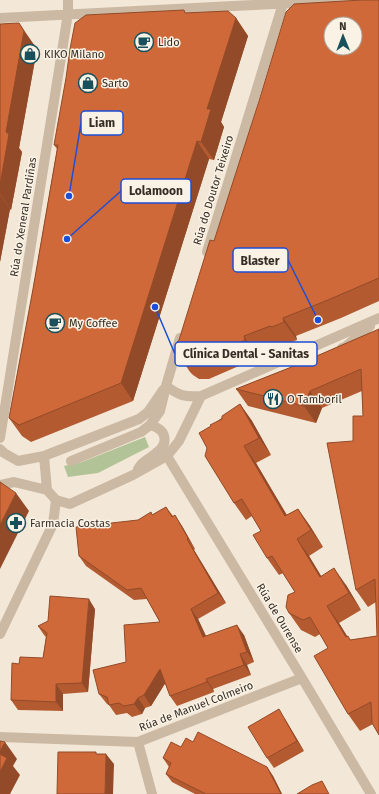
<svg xmlns="http://www.w3.org/2000/svg" width="379" height="794" viewBox="0 0 379 794" font-family="'Fira Sans',sans-serif">
  <rect width="100%" height="100%" fill="#f3e8d8"/>
  <path fill="#b1c397" d="M145 437 149 447 98 473 68 477 64 466 82 462Z"/>
  <g fill="none" stroke-linecap="round" stroke-linejoin="round">
    <path stroke="#ccb9a3" stroke-width="10" d="M0 18C119 11 238 6 357 0
      M207 252 284 0
      M342 348 345 347 370 326
      M166 386C180 396 184 397 201 396L379 318
      M0 438 63 45 68 13V0
      M0 449 4 453 18 461 44 456 139 419 148 412 163 390
      M44 456 47 490 56 500 70 504 133 475 167 456 179 441 201 396
      M167 456 302 678 371 794
      M71 461 141 432 150 425 160 411 166 386 180 338
      M138 469C140 466 141 464 144 462 152 455 168 449 164 436 163 430 157 427 150 425
      M0 485 14 482 47 490
      M0 634 53 524 56 500
      M0 737 138 742 302 678
      M138 742 152 794"/>
  </g>
  <path fill="#b35a31" d="M379 0V301L341 318 296 336 297 340 284 345 283 344 256 354 257 358 209 379H199L193 375 190 372 178 354 179 340 214 241Z
    M186 13 236 18 248 36 221 122 224 127 214 160 209 159 133 401 31 442 22 436 9 418 33 289 57 149 54 145Z
    M0 24 37 49 19 148 22 152 11 210 10 209 0 262Z
    M379 329V735L373 724 360 731 348 714 328 648 320 634 315 637 301 630 289 613 295 592 283 573 279 575 267 558 261 531 252 516 246 520 234 503 207 448 211 426 240 404 252 421 271 455 256 463 287 515 298 509 310 526 323 547 309 556 321 576 346 585 361 610 339 623 347 636 350 640 377 636 376 602 368 607 356 590 353 441 363 416 362 391 322 408 316 423 248 406 236 389 289 368Z
    M166 507 173 516 182 526 195 549 194 550 226 603 198 619 206 636 244 635 254 662 247 665 251 675 213 689 214 692 177 706 170 696 165 683 151 706 145 708 142 714 132 717 127 713 116 715 109 705 107 704 99 694 160 622 147 599 134 600 86 566 79 556 138 520 152 515Z
    M95 609 88 692 63 694V711L18 710 11 700 19 664 43 658 46 637 44 635 38 626Z
    M285 719 304 751 274 768 267 758Z
    M193 742 267 767 273 776 282 794H195L172 782 166 774 169 767 163 758 181 747Z"/>
  <path fill="#924a28" d="M236 18 248 36 221 122 224 127 214 160 201 142 207 109Z
    M19 23 37 49 19 148 22 152 11 210 0 194V185Z
    M197 141 209 159 133 401 121 383Z
    M0 195 10 209 0 262Z
    M283 318 296 336 297 340 284 322Z
    M244 336 256 354 257 358 245 340Z
    M310 391 322 408 316 423 304 406Z
    M240 404 252 421 271 455 259 438Z
    M244 446 256 463 297 533 285 516Z
    M16 493 29 511 0 569V525Z
    M298 509 310 526 323 547 311 530Z
    M175 515 182 526 195 549 188 538Z
    M187 539 194 550 226 603 218 593Z
    M297 539 309 556 332 594 320 577Z
    M334 568 346 585 361 610 349 593Z
    M89 599 95 609 88 692 82 683Z
    M327 606 339 623 358 654 346 637Z
    M191 609 198 619 211 647 203 637Z
    M237 625 244 635 254 662 247 652Z
    M240 654 247 665 251 675 244 665Z
    M160 669 168 679 151 706 144 695Z
    M206 679 213 689 214 692 207 682Z
    M56 684 63 694V711L56 702Z
    M138 698 145 708 142 714 134 704Z
    M279 709 285 719 304 751 297 741Z
    M5 742 17 759 13 766 20 775 10 794H0V751Z
    M106 754 114 764 113 794H105Z
    M267 767 273 776 282 794H281Z"/>
  <path fill="#d06939" stroke="#924a28" fill-rule="evenodd" d="M362 0H379V278L328 300 283 318 284 322 272 327 270 326 244 336 245 340 196 361H187L181 357 178 354 176 350V343L179 340 210 240 214 241 259 101 286 12 294 4ZM331 24H355V48H331Z
    M184 10 185 13 228 11 236 18 207 109H211L201 142 197 141 121 383 19 425 9 418 33 289 58 145H54L66 78 70 49 75 23 86 15Z
    M19 23 24 31 6 132 9 134 0 185V24Z
    M379 329V735L372 723 371 702 348 714 314 656 328 648 310 617 303 620 289 613 286 607 288 595 295 592 272 556 267 558 253 535 261 531 242 499 234 503 205 456 207 448 199 433 211 426 210 425 222 419V416L240 404 259 438 244 446 285 516 298 509 311 530 297 539 320 577 334 568 349 593 327 606 346 637 348 636 350 640 377 636 375 579 356 590 327 443 353 441V416H363L361 369 310 391 304 406 236 389 289 368Z
    M0 482 16 493 0 525Z
    M166 507 172 517 175 515 188 538 187 539 218 593 191 609 203 637 237 625 247 652 240 654 244 665 206 679 207 682 170 696 160 669 144 695 138 698 134 704 124 706 119 703 109 705 107 697 99 694 93 670 126 662 124 625 160 622 141 588 127 590 79 556 76 527 138 520 151 512 152 515Z
    M50 596 89 599 82 683 56 684V702L11 700 12 663 19 664 20 657 43 658 47 633 38 626 48 621Z
    M279 709 297 741 267 758 248 727Z
    M198 732 267 767 281 794H206L166 774 171 763 163 758 171 742 181 747 186 738 193 742Z
    M0 741 5 742 0 751Z
    M58 752H96V754H106L105 794H57Z
    M0 754 7 758 0 772Z
    M322 781 329 794H297L312 785Z"/>
  <defs>
    <g id="cafe-ring" transform="scale(1)"><circle r="9.5" fill="#faf2e4" stroke="#18515b" stroke-width="1.5"/><path d="M-5.5-4.5H6V0H3Q3 3.5 0 3.5H-2.5Q-5.5 3.5-5.5 0ZM3-3.2v2h1.7v-2ZM-6 4.5H4V6H-6Z" fill="#18515b"/></g>
    <g id="shop-ring" transform="scale(1)"><circle r="9.5" fill="#faf2e4" stroke="#18515b" stroke-width="1.5"/><path d="M-5-2.5h2.3a2.7 3.5 0 0 1 5.4 0H5L5.5 6h-11ZM-1.5-2.5h3a1.5 2.3 0 0 0-3 0Z" fill="#18515b"/></g>
    <g id="restaurant-ring" transform="scale(1)"><circle r="9.5" fill="#faf2e4" stroke="#18515b" stroke-width="1.5"/><path d="M-5-6h1v4h1v-4h1v4h1v-4h1v5L-1.5 .5V6h-2V.5L-5-1ZM5-6V6H3V1.5H1.5Q1.5-4 5-6Z" fill="#18515b"/></g>
    <g id="pharmacy-ring" transform="scale(1)"><circle r="9.5" fill="#faf2e4" stroke="#18515b" stroke-width="1.5"/><path d="M-2-6h4v4h4v4h-4v4h-4v-4h-4v-4h4Z" fill="#18515b"/></g>
  </defs>
  <g fill-rule="evenodd">
    <use href="#cafe-ring" x="144" y="42"/>
    <use href="#shop-ring" x="30" y="54"/>
    <use href="#shop-ring" x="88" y="83"/>
    <use href="#cafe-ring" x="55" y="323"/>
    <use href="#restaurant-ring" x="273" y="399"/>
    <use href="#pharmacy-ring" x="16" y="523"/>
  </g>
  <g text-anchor="middle" stroke-width="3" stroke-linejoin="round" paint-order="stroke">
    <g font-size="11" fill="#362c25" stroke="#faf2e4" text-anchor="start">
      <text x="158" y="46">Lido</text>
      <text x="44" y="58">KIKO Milano</text>
      <text x="102" y="87">Sarto</text>
      <text x="69" y="327">My Coffee</text>
      <text x="287" y="403">O Tamboril</text>
      <text x="30" y="527">Farmacia Costas</text>
    </g>
    <g font-size="11" fill="#362c25" stroke="#faf2e4">
      <text transform="translate(213 190) rotate(-73)" y="4">Rúa do Doutor Teixeiro</text>
      <text transform="translate(23 217) rotate(-81)" y="4">Rúa do Xeneral Pardiñas</text>
      <text transform="translate(280 618) rotate(59)" y="4">Rúa de Ourense</text>
      <text transform="translate(196 706) rotate(-21)" y="4">Rúa de Manuel Colmeiro</text>
    </g>
  </g>
  <path fill="none" stroke="#1d4ed8" stroke-width="1.5" d="M69 196L81 123M67 239L121 191M318 320L288 260M155 307L175 354"/>
  <g fill="#1d4ed8" stroke="#faf2e4" stroke-width="1.5">
    <circle cx="69" cy="196" r="4"/>
    <circle cx="67" cy="239" r="4"/>
    <circle cx="318" cy="320" r="4"/>
    <circle cx="155" cy="307" r="4"/>
  </g>
  <g fill="#faf2e4" stroke="#1d4ed8" stroke-width="1.5">
    <rect x="81" y="111" width="42" height="24" rx="4"/>
    <rect x="121" y="179" width="70" height="24" rx="4"/>
    <rect x="233" y="248" width="55" height="24" rx="4"/>
    <rect x="175" y="342" width="142" height="24" rx="4"/>
  </g>
  <g font-size="12" text-anchor="middle" font-weight="bold" fill="#362c25">
    <text x="102" y="127">Liam</text>
    <text x="156" y="195">Lolamoon</text>
    <text x="260" y="265">Blaster</text>
    <text x="246" y="358">Clínica Dental - Sanitas</text>
  </g>
  <g transform="translate(343 36) rotate(359)"><circle r="19" fill="#faf2e4" stroke="#aca398"/>
  <path d="M0-3L7 15L0 10L-7 15Z" fill="#18515b"/>
  <text y="-6" font-size="11" font-weight="bold" text-anchor="middle" fill="#362c25">N</text>
  </g>
</svg>
